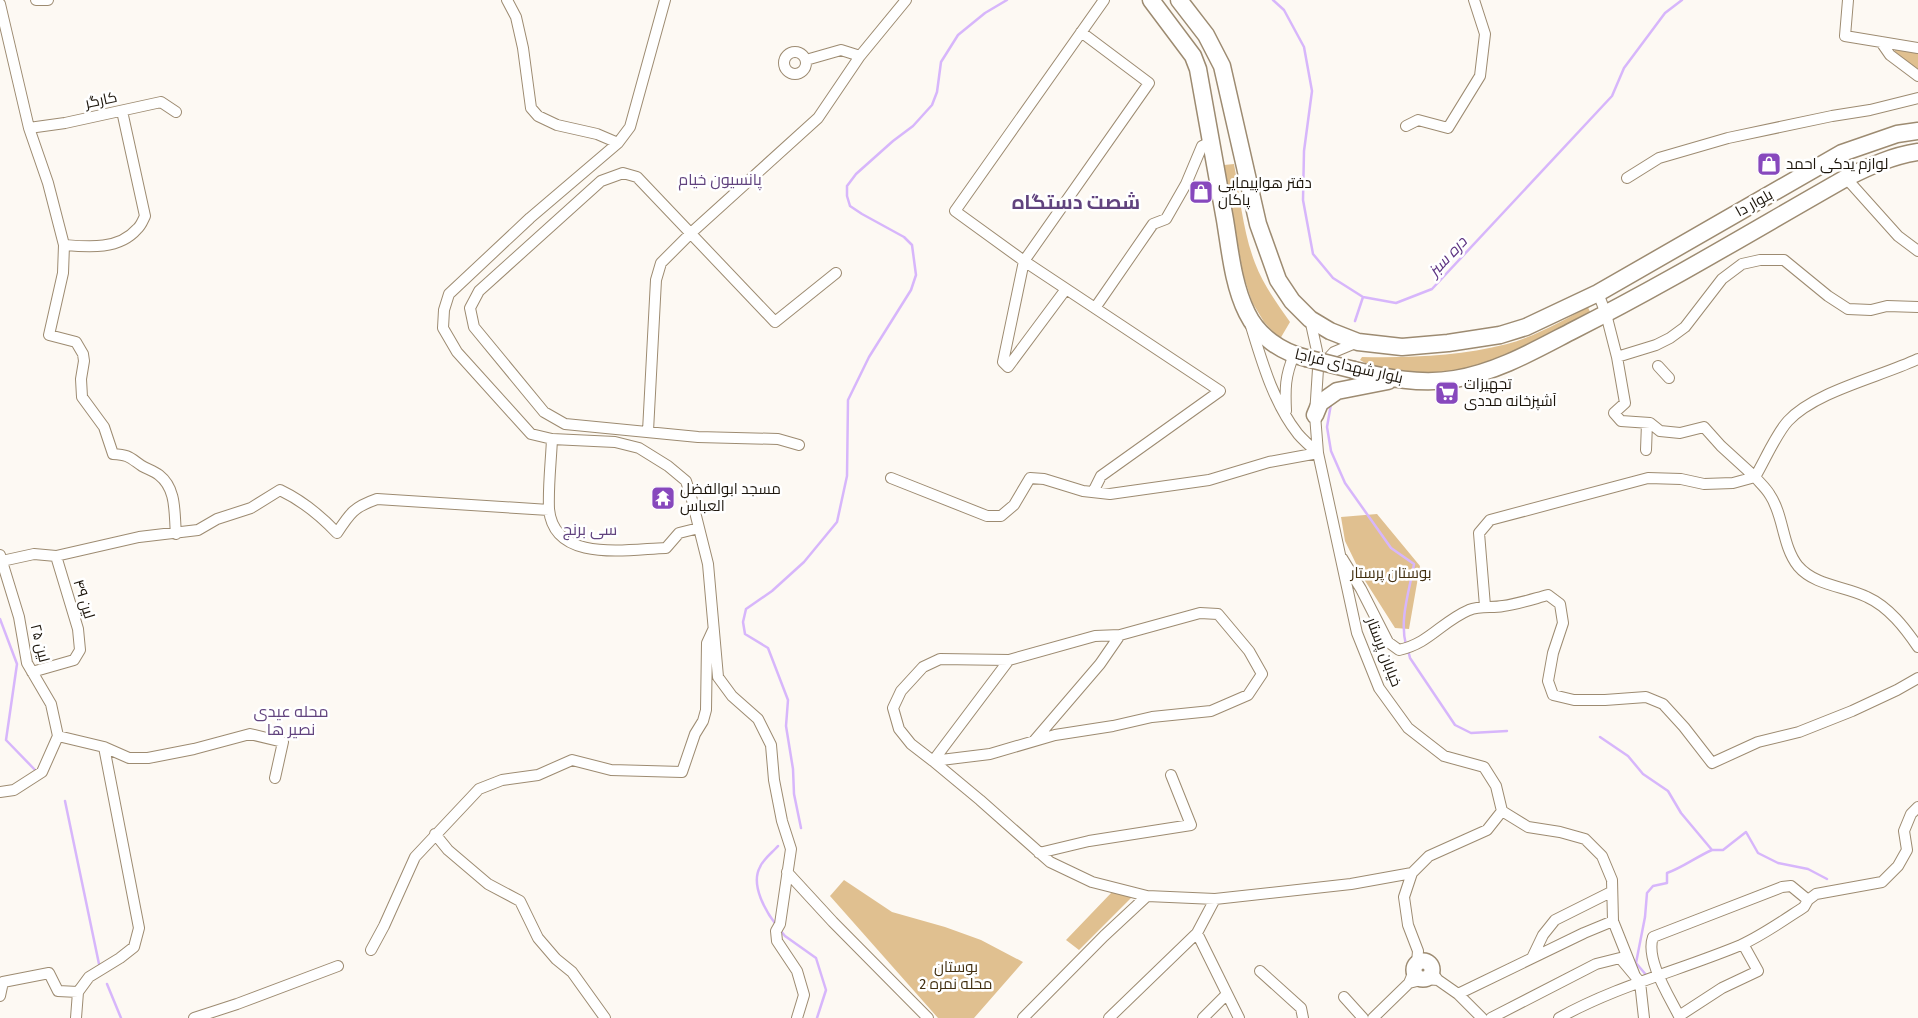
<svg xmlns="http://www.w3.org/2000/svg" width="1918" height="1018" viewBox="0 0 1918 1018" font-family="'Fira Sans Condensed',Cairo,sans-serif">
  <rect width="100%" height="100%" fill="#fdf9f3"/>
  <path fill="#e0c090" d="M1895 47 1918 51V69L1895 54Z
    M1234 164C1240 197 1243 232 1255 263 1263 284 1277 304 1290 322L1280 339 1264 322 1252 302 1243 274 1224 165Z
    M1588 307 1590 312C1551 336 1496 366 1450 373 1435 375 1419 374 1404 373 1389 371 1374 369 1360 360L1362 357C1411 358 1460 356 1507 344 1536 336 1562 321 1588 307Z
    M1377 514 1420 566 1409 629 1395 628 1362 576 1345 541 1341 517Z
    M844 880 892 912 945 927 981 940 1023 962 974 1018H938L830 896Z
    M1113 891 1132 897 1079 950 1066 940Z"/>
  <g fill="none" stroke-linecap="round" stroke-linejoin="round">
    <path stroke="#d7b6fb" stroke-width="2.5" d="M1273 0 1284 10 1304 47 1312 91 1304 151 1303 200 1313 254 1333 278 1363 297 1396 303 1432 289 1612 96 1624 68 1665 13 1682 0
      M1355 321 1363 297
      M1331 404 1327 427 1331 451 1345 483 1391 548 1414 564C1410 589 1399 619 1406 645
      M0 619 17 664 6 740 37 772
      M1408 650 1410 658 1455 725 1471 733 1507 731
      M1600 737 1628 756 1643 774 1668 791 1681 813 1712 850H1723L1746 832 1758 853 1778 863 1808 869 1827 879
      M65 801 99 964
      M801 828 794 794 793 769 786 726 788 700 768 648 745 634 743 622 746 609 772 591 804 562 837 522 847 476 848 400 869 357 911 290 916 275 912 245 904 237 862 214 850 206 847 196V186L856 174 893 141 913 126 932 105 937 92 941 62 958 35 985 13 1007 0
      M777 926C766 912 750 885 760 867 763 859 773 852 778 846
      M780 930 785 936 816 958 826 990 817 1018
      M1647 976 1636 963 1645 917 1647 893 1653 886 1667 883V873C1682 868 1696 857 1712 850
      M107 984 121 1018"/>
    <g stroke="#9d8b71" stroke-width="12">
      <path id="street" d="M36 0H48
        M507 0 516 17 523 48 531 108 538 116 557 125 597 134 618 143
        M665 0 630 127 618 143 530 218 449 294 444 310 443 328 457 352 531 434 552 439 615 442 639 448 668 466 686 481 692 500 708 564 718 677 732 696 758 719 771 745 774 780 782 821 791 849 780 924 776 931 777 941 797 971 804 995 797 1018
        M1848 0 1845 36 1918 48
        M0 4 29 128 48 183 64 245 63 273 49 335 76 342 83 354 84 361 81 379 82 397 104 427 113 454C129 455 129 457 142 466 147 469 154 471 159 475 177 489 174 513 176 534
        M1881 42 1890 55 1918 76
        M784 63a11 11 0 1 1 22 0a11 11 0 1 1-22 0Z
        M806 60 841 50 860 56
        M1406 126 1418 120 1448 128 1480 76 1485 34 1474 0
        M29 128 65 123 161 102 176 112
        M1627 178 1659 158 1728 138 1832 116 1870 110 1918 98
        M1846 178 1898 236 1918 251
        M64 245C88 247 119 250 137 229 141 226 143 220 145 216L122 111
        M1066 289 1008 367 1003 362 1024 261 1149 83 1081 32
        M1598 293 1606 314 1617 357 1656 345 1670 338 1685 327 1722 279 1742 264 1760 260H1784L1828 296 1848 309 1871 310 1887 306 1918 307
        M1095 308 1153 224 1166 219 1186 184 1202 146 1211 142
        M1310 319 1317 351 1318 369 1315 415 1318 453 1357 633 1379 688 1408 728 1444 756 1484 767 1496 786 1502 811 1487 830 1429 856 1412 873 1404 897 1408 925 1418 951 1417 963
        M1251 326C1262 362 1274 404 1298 434 1304 441 1311 447 1318 453
        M1617 357 1625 403 1614 413 1621 421 1650 423 1660 431 1680 433 1704 427 1721 446 1755 477
        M1918 359C1880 377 1816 391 1788 421 1776 434 1764 462 1755 477 1760 483 1766 488 1770 495 1784 516 1782 546 1798 566 1815 586 1845 586 1867 597 1889 607 1905 628 1918 647
        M1322 365 1334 352 1358 342
        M1658 366 1669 378
        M1286 411C1285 389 1285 376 1294 355
        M648 431 656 280 661 263 691 233 818 118 860 56 906 0
        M552 439C551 462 548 486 549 509 554 564 629 549 666 548L679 533 699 528
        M799 445 778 439 698 437 565 424 544 412 474 327 470 308 479 291 601 181 623 173 637 177 775 322 836 273
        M1646 450 1647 423
        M891 478 987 516H1001L1014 505 1030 478 1044 479 1083 491 1110 494 1209 480 1269 462 1318 453
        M1093 492 1101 476 1220 391 1024 261 955 211 1104 0
        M0 555 19 617 27 663 51 704 58 736
        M56 556 139 537 198 530 217 519 251 508 280 490C303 501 320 515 337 533 350 513 354 507 377 499L549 510
        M1342 558 1361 589 1388 642 1399 650C1430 643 1441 622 1469 610 1480 606 1492 608 1503 606 1518 604 1533 599 1548 595L1560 604 1563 623 1553 653 1548 681 1553 695 1574 700H1605L1646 697 1663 704 1684 727 1712 763 1758 742 1799 732 1852 711 1897 690 1918 678
        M2 561 34 554 56 556 78 629 80 650 74 660 32 672
        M1485 606 1479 533 1490 520 1648 478 1681 479 1704 484 1733 483 1755 477
        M1009 660 933 761 911 744 899 729 893 708 901 691 923 667 940 659 1009 660 1095 636 1120 635
        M933 761 990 754 1055 735 1113 726 1152 717 1211 711 1248 695 1262 674 1249 651 1218 614 1200 613 1120 635 1100 664 1034 741
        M933 761 980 800 1050 862 1092 882 1147 896 1215 899 1351 884 1412 873
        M0 792 14 790 42 772 58 736 104 747 129 758H148L194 749 250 734 283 742 275 778
        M1502 811 1528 827 1560 832 1585 839 1602 856 1612 880 1613 921 1635 976
        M435 834 448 850 488 884 520 901 538 938 556 959 572 972 605 1018
        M1039 853 1089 841 1191 825 1171 775
        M787 872 833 922 928 1018
        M1215 899 1197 933 1239 1018
        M1743 944 1758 971 1722 988 1679 1016C1669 996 1645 959 1653 937L1782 887 1791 886 1808 900
        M371 950 384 926 415 857 479 789 502 780 538 775 572 760 611 770 682 772 695 734 703 721 706 710 707 643 713 630
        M1532 958 1543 935 1555 920 1611 892
        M1260 971 1301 1008 1303 1018
        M1431 971 1438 980 1458 994 1482 1018
        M1409 983 1425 979 1438 980
        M1458 994 1584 933 1613 921
        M0 996 3 982 49 973 58 991 78 992 89 977 120 958 134 947 139 928 104 747
        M1344 997 1363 1018
        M76 1018 78 992
        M194 1018 237 1004 338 966
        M1023 1018 1104 936 1147 896
        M1109 1018 1197 933
        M1203 1018 1227 994
        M1373 1018 1409 983 1414 971
        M1491 1018 1596 964 1620 958 1640 982 1644 1018
        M1559 1018C1616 986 1681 970 1741 945 1763 935 1784 920 1804 907L1808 900 1816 894 1882 882 1898 866 1907 850 1904 831 1911 814 1918 807"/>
    </g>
    <g stroke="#9d8b71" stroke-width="18">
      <path id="secondary" d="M1414 970a9 9 0 1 1 18 0a9 9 0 1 1-18 0Z"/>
    </g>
    <g stroke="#9d8b71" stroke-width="19">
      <path id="primary" d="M1151 0 1193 56 1198 69C1207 119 1216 170 1225 220 1230 250 1233 285 1247 313 1258 336 1281 352 1306 358
        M1179 0 1206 35 1222 66 1258 224 1278 280 1292 301 1310 319 1330 331 1358 342 1402 347 1448 343 1500 335 1526 327 1598 293 1842 153 1897 134 1918 131
        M1354 370C1387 378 1421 385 1455 379 1498 372 1537 349 1574 330 1667 283 1756 229 1846 178 1870 166 1892 156 1918 152
        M1315 415 1320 403 1337 391 1388 381"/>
    </g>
    <use href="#street" stroke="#fff" stroke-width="10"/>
    <use href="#secondary" stroke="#fff" stroke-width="15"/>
    <use href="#primary" stroke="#fff" stroke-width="16"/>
    <g stroke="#9d8b71" stroke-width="19" stroke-linecap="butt">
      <path id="primary-bridge" d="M1306 358 1354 370"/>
    </g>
    <use href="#primary-bridge" stroke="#fff" stroke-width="16"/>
  </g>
  <defs>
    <g id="shop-square" transform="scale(1.25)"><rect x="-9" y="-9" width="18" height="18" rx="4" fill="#8748bd" stroke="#fff"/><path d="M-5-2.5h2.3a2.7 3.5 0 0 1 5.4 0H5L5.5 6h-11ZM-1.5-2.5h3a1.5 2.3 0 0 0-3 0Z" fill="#fff"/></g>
    <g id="supermarket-square" transform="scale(1.25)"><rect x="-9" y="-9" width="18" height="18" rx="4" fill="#8748bd" stroke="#fff"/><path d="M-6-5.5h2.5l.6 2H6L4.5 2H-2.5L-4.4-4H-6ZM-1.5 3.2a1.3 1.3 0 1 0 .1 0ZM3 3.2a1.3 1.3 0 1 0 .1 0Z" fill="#fff"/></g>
    <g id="temple-square" transform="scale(1.25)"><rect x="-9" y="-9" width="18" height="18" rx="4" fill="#8748bd" stroke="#fff"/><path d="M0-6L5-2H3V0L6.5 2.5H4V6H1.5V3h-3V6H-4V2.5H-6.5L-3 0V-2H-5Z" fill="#fff"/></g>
  </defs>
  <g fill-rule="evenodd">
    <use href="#shop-square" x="1769" y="164"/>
    <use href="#shop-square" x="1201" y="192"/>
    <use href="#supermarket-square" x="1447" y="393"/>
    <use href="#temple-square" x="663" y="498"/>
  </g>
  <g text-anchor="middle" stroke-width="5" stroke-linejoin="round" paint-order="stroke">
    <g font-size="15" fill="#1d160c" stroke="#fff">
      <text transform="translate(101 100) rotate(-12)" y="5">کارگر</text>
      <text transform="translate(1754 203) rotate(-29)" y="5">بلوار دا</text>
      <text transform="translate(1349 366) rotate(13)" y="5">بلوار شهدای فراجا</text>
      <text transform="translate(84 599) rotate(73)" y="5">لین ۴۹</text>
      <text transform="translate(40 643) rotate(76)" y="5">لین ۲۵</text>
      <text transform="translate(1384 652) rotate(69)" y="5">خیابان پرستار</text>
    </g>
    <g font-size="15" fill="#1d160c" stroke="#fff" text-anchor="start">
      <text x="1786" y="169">لوازم یدکی احمد</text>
      <text x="1218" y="188">دفتر هواپیمایی<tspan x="1218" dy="17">پاکان</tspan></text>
      <text x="1464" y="389">تجهیزات<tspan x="1464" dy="17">آشپزخانه مددی</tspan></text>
      <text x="680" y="494">مسجد ابوالفضل<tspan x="680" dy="17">العباس</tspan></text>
    </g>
    <g font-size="15" fill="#422f10" stroke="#fff">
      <text x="1391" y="578">بوستان پرستار</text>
      <text x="956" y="972">بوستان<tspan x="956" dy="17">محله نمره 2</tspan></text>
    </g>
    <g font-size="16" fill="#61437e" stroke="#fff">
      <text x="720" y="185">پانسیون خیام</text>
      <text x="590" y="535">سی برنج</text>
      <text x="291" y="717">محله عیدی<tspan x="291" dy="18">نصیر ها</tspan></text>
    </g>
    <g font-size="16" font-style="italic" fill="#5d3382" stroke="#fff">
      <text transform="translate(1447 256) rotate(-47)" y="6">دره سبز</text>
    </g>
    <g font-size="20" font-weight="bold" fill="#61437e" stroke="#fff">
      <text x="1076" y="209">شصت دستگاه</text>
    </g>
  </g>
</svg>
